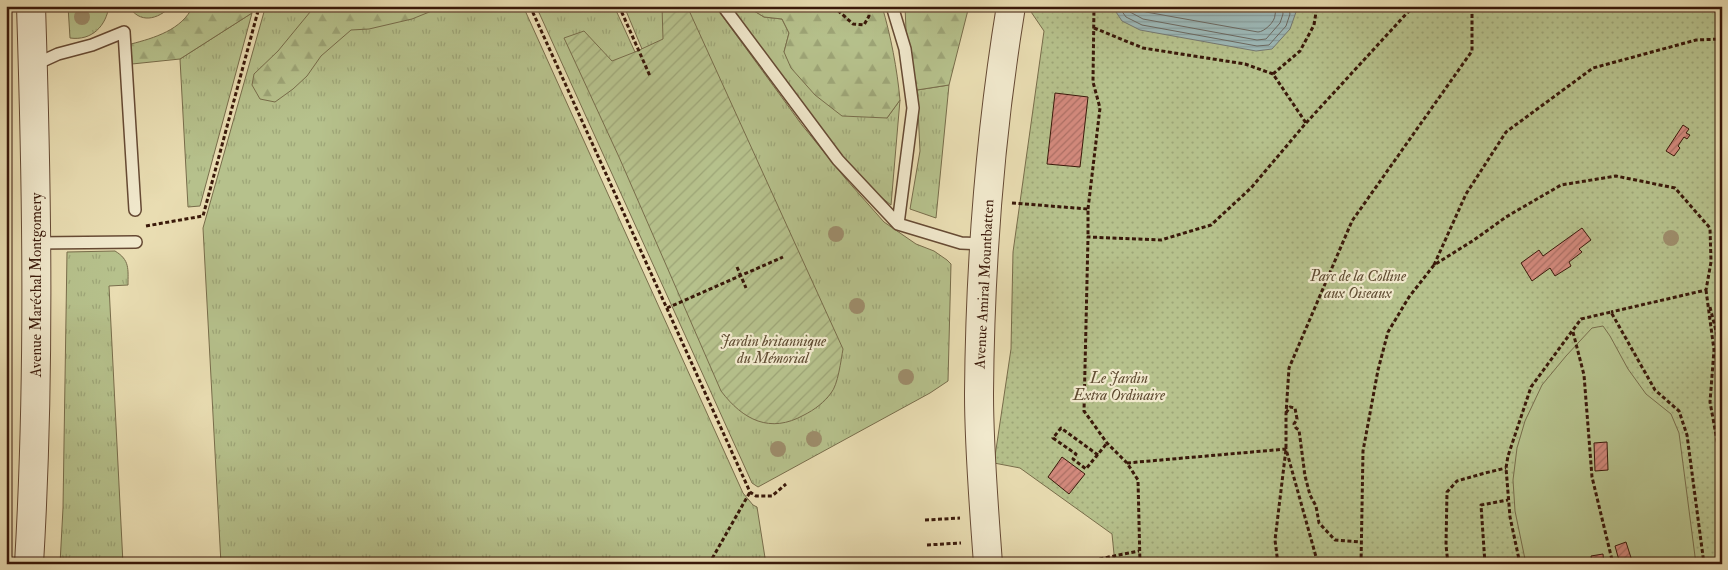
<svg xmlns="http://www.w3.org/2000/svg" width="1728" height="570" viewBox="0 0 1728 570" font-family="'IM FELL Double Pica',serif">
  <defs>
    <pattern id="grass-tufts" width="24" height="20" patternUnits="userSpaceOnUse" patternTransform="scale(1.25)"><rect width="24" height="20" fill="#b6c18c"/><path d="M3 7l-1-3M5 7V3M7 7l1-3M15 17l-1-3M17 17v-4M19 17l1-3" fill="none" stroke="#9da577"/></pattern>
    <pattern id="forest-firs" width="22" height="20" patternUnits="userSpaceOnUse" patternTransform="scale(1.25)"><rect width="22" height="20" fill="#b6c18c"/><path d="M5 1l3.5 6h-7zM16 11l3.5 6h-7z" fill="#9da577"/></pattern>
    <pattern id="park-dots" width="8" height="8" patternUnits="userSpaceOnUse" patternTransform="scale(1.25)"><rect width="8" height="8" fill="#b6c18c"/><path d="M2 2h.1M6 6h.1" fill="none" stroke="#9da577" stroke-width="1.8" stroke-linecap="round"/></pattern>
    <pattern id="garden-furrows" width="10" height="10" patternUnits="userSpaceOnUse" patternTransform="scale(1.25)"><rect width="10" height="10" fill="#b6c18c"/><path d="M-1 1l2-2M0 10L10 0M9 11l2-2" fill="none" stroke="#9da577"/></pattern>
    <pattern id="water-rules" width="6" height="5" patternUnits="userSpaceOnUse" patternTransform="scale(1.25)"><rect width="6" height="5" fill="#9db9b8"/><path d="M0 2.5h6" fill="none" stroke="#889e9d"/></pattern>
    <pattern id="building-hatch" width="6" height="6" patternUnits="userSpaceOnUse" patternTransform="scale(1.25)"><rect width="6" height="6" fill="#d2897c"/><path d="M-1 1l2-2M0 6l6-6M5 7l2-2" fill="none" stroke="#ab6f64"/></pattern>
  </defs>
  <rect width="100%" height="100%" fill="#e9ddb2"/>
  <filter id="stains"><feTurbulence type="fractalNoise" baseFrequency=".004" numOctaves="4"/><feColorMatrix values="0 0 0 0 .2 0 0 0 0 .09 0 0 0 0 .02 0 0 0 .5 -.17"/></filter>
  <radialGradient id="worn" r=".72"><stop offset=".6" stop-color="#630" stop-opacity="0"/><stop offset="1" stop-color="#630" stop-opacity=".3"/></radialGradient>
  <path fill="url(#grass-tufts)" stroke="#786d4b" d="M68 6H109C106 26 92 41 70 38Z
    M129 6H171C158 20 139 24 129 6Z
    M263 6H523L743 493 753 505 757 507 766 564H221L203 228 264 12Z
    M536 6H614L635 52 642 49 624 6H715L802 125 845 178 884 222 916 244 934 251 947 260 951 264 948 381 930 393 758 487 752 483Z
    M730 6H746L764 17 782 19 789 33 784 52 887 118 900 100 891 205 877 194 846 161Z
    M252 13 200 206 188 207 180 59Z
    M949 85 936 218 910 209 920 151 917 90Z
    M115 251C130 260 128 269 128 285L109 286 123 564H60L63 508 67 252Z"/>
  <path fill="url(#forest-firs)" stroke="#786d4b" d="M193 6H251L252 13 180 59 132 64 131 44C154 38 182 30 193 6Z
    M315 6H444L412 19 369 29 351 30 321 56 307 76 293 89 275 102 260 99 252 85 254 74 278 51Z
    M746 6H882C891 37 897 68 900 100L887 118 842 116 815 95 791 68 784 52 789 33 782 19 764 17Z
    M905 6H969L949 85 917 90 906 30Z"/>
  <path fill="url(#park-dots)" stroke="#786d4b" d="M1027 6H1722V564H1115L1112 534 1020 468 994 463 1011 349 1013 252 1044 31Z"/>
  <path fill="url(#garden-furrows)" stroke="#786d4b" d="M662 6H687L843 349C841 360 838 385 831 393 825 402 814 410 804 415 770 434 743 420 721 391L619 157 564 38 584 31 612 61 635 52 663 39Z"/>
  <path fill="#b6c18c" stroke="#786d4b" d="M1603 326 1610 336 1628 369 1646 394 1671 414 1679 433 1696 564H1526L1515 511 1513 480 1517 448 1525 421 1542 385 1566 356 1592 328Z"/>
  <path fill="url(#water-rules)" stroke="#757972" d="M1112 6H1292L1296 12 1290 29 1272 49 1256 51 1140 30 1122 21Z"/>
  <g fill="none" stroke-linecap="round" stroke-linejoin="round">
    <path stroke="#6c6961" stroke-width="1" d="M1118 6 1126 17 1142 25 1257 46 1269 45 1286 26 1290 14 1288 6
      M1125 6 1130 12 1143 19 1257 40 1266 39 1280 23 1283 14 1282 6
      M1135 6 1146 12 1258 32C1264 32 1275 22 1275 15 1276 12 1275 9 1274 6"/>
  </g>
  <path fill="url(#building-hatch)" stroke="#3a190a" d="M1055 93 1088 97 1080 167 1047 164Z
    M1683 125 1689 129 1686 133 1690 135 1687 139 1684 137 1678 146 1680 148 1674 156 1666 151Z
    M1582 228 1591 240 1579 249 1582 252 1569 262 1571 266 1555 276 1550 268 1532 281 1521 263 1539 250 1543 256Z
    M1607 442 1608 470 1595 471 1594 443Z
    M1062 457 1085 474 1069 494 1048 477Z
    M1626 542 1633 564H1620L1615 546Z
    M1603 554 1604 564H1592L1591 556Z"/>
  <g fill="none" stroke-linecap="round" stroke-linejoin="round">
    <g stroke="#664a34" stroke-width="14">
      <path id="service" d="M723 6 838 160 898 224 961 243 984 244
        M892 6 905 49 913 108 898 224
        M34 65 58 54 92 45 124 32 135 210
        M36 243 136 242"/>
    </g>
    <g stroke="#664a34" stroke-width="30">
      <path id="tertiary" d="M29 564C40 378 37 192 31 6
        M988 564C984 507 979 450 979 394 980 264 990 134 1011 6"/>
    </g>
    <path stroke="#3a190a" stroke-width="3" stroke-dasharray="4 2.5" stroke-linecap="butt" d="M530 6 750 492 756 496H772L786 484
      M619 6 650 76
      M833 6 853 24 864 25 869 16V6
      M1094 28 1143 48 1245 64 1273 74 1306 123
      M1273 74 1300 51 1314 25 1317 6
      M1012 203 1088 209V237
      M1088 209 1100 108 1093 82 1094 6
      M146 226 203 216 258 11 257 6
      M1434 265 1466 194 1506 132 1593 68 1696 40 1722 39
      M737 267 746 288
      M1706 290 1714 350 1710 402 1722 468
      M1710 307 1722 355
      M667 308 783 257
      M1573 332 1584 375 1592 477 1613 564
      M1286 413 1290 407 1295 408 1297 419 1294 424 1296 428 1299 430 1305 476 1310 495 1316 506 1319 523 1335 540 1362 542
      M1098 455 1061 428 1053 438 1076 454 1073 459 1086 469C1093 460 1100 452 1107 443
      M1127 463 1286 449 1318 564
      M925 520 960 518
      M927 545 961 543
      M709 564 750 492
      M1074 564 1139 551
      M1140 564 1138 480 1127 463 1107 443 1084 411 1088 237 1161 240 1211 225 1251 188 1306 123 1407 13 1416 6
      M1278 564 1275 540 1286 449V414L1289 368 1352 221 1472 51V6
      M1361 564 1363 451 1378 370 1388 332 1409 297 1434 265 1474 240 1506 217 1561 185 1616 176 1675 188 1710 228 1711 262 1706 290 1611 312
      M1448 564 1446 545 1447 492 1457 481 1485 473 1506 468
      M1485 564 1481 505 1508 500
      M1520 564 1510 517 1506 468 1508 456 1531 387 1581 319 1611 312 1655 390 1679 411 1687 435 1704 564"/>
    <use href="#service" stroke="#f1e9cd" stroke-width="11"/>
    <use href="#tertiary" stroke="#f1e9cd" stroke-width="28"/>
  </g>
  <g fill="#9d8d6b">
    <circle cx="82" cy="17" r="8"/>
    <circle cx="836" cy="234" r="8"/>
    <circle cx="1671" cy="238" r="8"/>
    <circle cx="857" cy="306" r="8"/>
    <circle cx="906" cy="377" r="8"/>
    <circle cx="814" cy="439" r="8"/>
    <circle cx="778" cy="449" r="8"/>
  </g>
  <g text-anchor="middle" stroke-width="4.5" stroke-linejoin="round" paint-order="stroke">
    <g font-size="15" font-style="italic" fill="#5f4b31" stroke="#f1e9cd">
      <text x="1358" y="281">Parc de la Colline<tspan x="1358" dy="17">aux Oiseaux</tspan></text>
      <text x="773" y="346">Jardin britannique<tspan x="773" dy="17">du Mémorial</tspan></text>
      <text x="1119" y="383">Le Jardin<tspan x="1119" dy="17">Extra Ordinaire</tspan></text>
    </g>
    <g font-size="15" fill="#3a190a" stroke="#f1e9cd">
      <text transform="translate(984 284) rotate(-87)" y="5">Avenue Amiral Mountbatten</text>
      <text transform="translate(36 285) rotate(-90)" y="5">Avenue Maréchal Montgomery</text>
    </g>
  </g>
  <rect width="1728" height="570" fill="none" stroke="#e9ddb2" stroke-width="25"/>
  <rect x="8" y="8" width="1713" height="555" fill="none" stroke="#3a190a" stroke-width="2.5"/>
  <rect x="12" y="12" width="1703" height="545" fill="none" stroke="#3a190a"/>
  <rect width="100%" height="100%" filter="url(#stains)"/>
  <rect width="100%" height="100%" fill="url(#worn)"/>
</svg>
